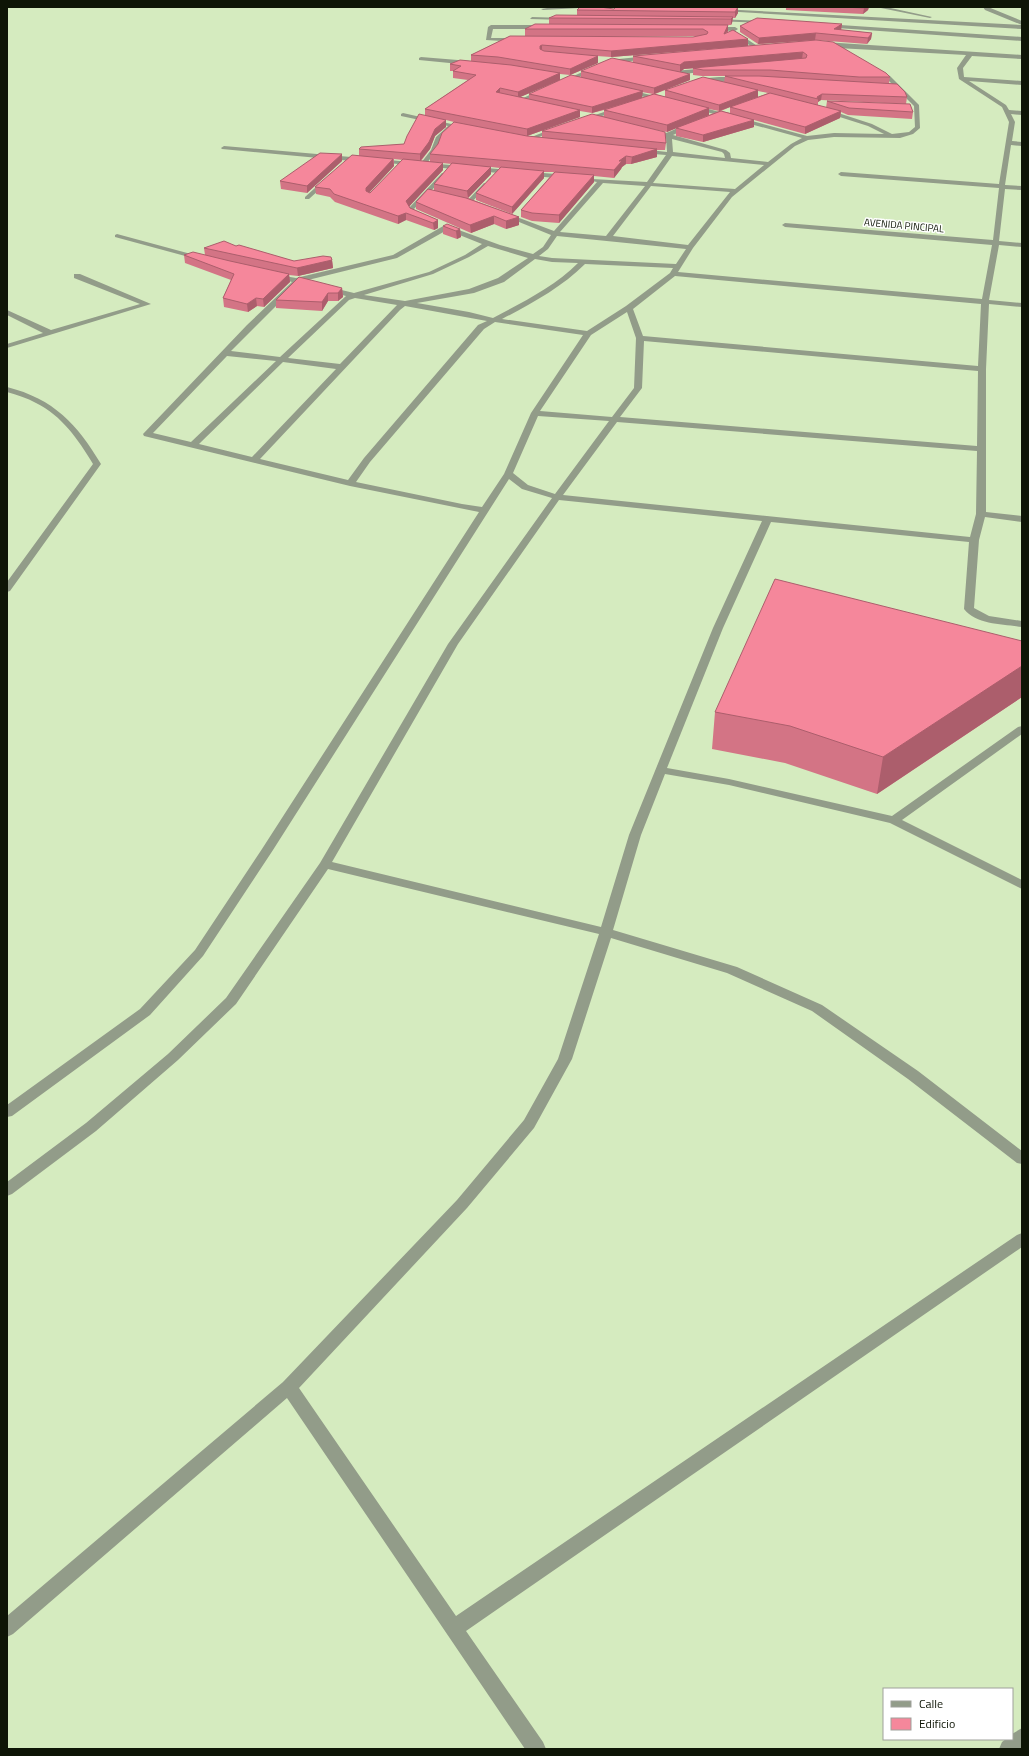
<svg xmlns="http://www.w3.org/2000/svg" width="1029" height="1756" viewBox="0 0 1029 1756" font-family="'Titillium Web',sans-serif">
  <rect width="100%" height="100%" fill="#d5ebbf"/>
  <g fill="none" stroke-linecap="round" stroke-linejoin="round">
    <path fill="#929c89" fill-rule="evenodd" d="M553 7H582L580 8 543 10 541 9Z
      M602 7H633L631 8H604Z
      M876 7H886L932 17 930 18Z
      M983 7H988L1022 21V25L985 10Z
      M720 9 1022 25V29L722 11Z
      M532 17 565 18 567 19 565 20 530 19Z
      M717 19 765 21 767 22 765 23 715 21Z
      M825 24 1022 37V41L823 27Z
      M491 25H544L547 27 544 29H493L491 38H519L522 40 519 42 486 40 488 27Z
      M712 27H735L738 29 735 31 710 30Z
      M732 32H736L759 47 754 48 732 34Z
      M824 42 1022 55V59L972 56 963 68 964 77 1022 81V85L969 81 1006 105 1009 110 1022 111V115L1011 114 1015 122 1012 141 1022 142V146L1011 145 1005 185 1022 186V190L1005 189 999 241 1022 243V247L999 245 989 300 1022 303V307L989 304 986 369V512L1022 516V522L985 517 979 540 974 608 989 616 1022 621V627C1003 624 977 625 964 609L969 542 771 522 723 628 667 768 729 779 892 816 1018 727 1022 726V734L902 820 1022 880V889L890 823 729 785 665 774 641 835 613 930 737 967 822 1005 918 1071 1022 1151V1164L1017 1163 908 1079 812 1011 727 973 611 938 572 1059 534 1128 467 1208 299 1388 456 1616 1017 1235 1022 1233V1247L466 1631 543 1742 546 1749H525L287 1398 13 1634 7 1637V1616L283 1382 457 1200 524 1120 558 1059 599 934 328 869 236 1004 178 1060 96 1131 12 1194 7 1196V1182L86 1123 168 1054 226 998 320 863 448 644 552 498 522 489 509 479 273 850 203 956 150 1015 12 1116 7 1117V1105L140 1009 195 950 262 849 479 512 350 486 144 436 143 434 247 325 292 282 273 276V274L296 278 393 255 445 225 500 245 533 254 543 247 551 235 502 215V213H506L554 231 597 182 592 181V179L647 182 666 155 641 153 638 151 641 149 667 152 666 137 662 136V134C671 133 682 123 692 124V126L673 135 726 150 730 153 731 158 768 162 791 144 802 138 692 108 691 107 694 105 807 136 834 133 884 134 868 126 824 112 823 111 826 109 872 124 892 134 909 132 915 127 914 106 886 78 876 72 875 71 878 69 890 76 919 105 920 128 913 134 900 138 834 137 808 140 795 146 732 197 693 248 678 272 982 299 992 245 785 227 782 225 785 223 993 240 999 188 841 176 838 174 841 172 999 184 1009 122 1002 107 959 79 957 68 966 55 837 48 822 45V43ZM672 139 722 152 724 154 725 158 673 152ZM672 156 764 165 735 189 653 183ZM603 183 645 186 606 236 560 232ZM651 186 730 192 688 245 613 236ZM447 230 482 244 465 255 429 272 354 293 304 281 397 258ZM557 236 686 249 676 264 552 258 539 256 548 249ZM488 246 528 258 498 278 469 289 405 301 364 295 433 274 469 257ZM535 259 552 262 578 263C554 287 523 302 493 318L469 312 417 303 474 293 504 282ZM585 264 673 268 670 273 626 306 587 331 502 319C531 304 562 287 585 264ZM675 276 981 304 978 366 643 336 633 309ZM299 283 346 296 280 357 231 351ZM355 298 397 305 340 364 288 358 349 300ZM405 306 487 321 478 325 364 458 348 480 260 459 400 310ZM627 312 636 338 634 388 612 417 540 411 591 335ZM495 322 583 335 531 413 504 474 482 507 462 504 356 482 370 462 484 329ZM644 341 978 371 977 446 620 417 642 388ZM227 356 276 361 191 442 153 433ZM283 362 336 369 252 457 199 444ZM538 416 609 421 555 494 528 485 513 473ZM617 422 977 451 976 514 970 537 563 495ZM559 500 762 521 713 628 629 835 601 927 332 862 458 644Z
      M648 56 650 57V59L612 63 563 84 558 83 609 60Z
      M421 57 470 61 473 63 470 65 419 60V58Z
      M710 68 712 69V71L673 75 670 73 673 71Z
      M719 77H740L743 79 740 81 696 83 693 81 696 79Z
      M542 89 547 90 522 102 517 101Z
      M626 89 667 99 668 100 665 102 624 92V90Z
      M619 107 622 109 621 110 583 122 580 120Z
      M403 113 469 128 466 130 454 127 441 139 437 150 427 163 567 175 570 177 567 179 376 162V160L378 159 421 163 431 150 436 137 448 126 401 116V114Z
      M554 128 559 129 529 141 524 140Z
      M224 146 351 157 354 159 351 161 222 149 221 148Z
      M442 173 447 174 414 209 416 212 425 216V218C418 219 411 215 408 209L409 208Z
      M326 178 331 179 309 199H305V197Z
      M484 183 489 184 471 203H467V201Z
      M117 234 202 257 203 258 200 260 115 237V235Z
      M74 274H80L151 304 7 348V344L43 333 7 315V310L51 330 140 304 74 278Z
      M7 387C54 399 77 424 101 464L10 591 7 592V582L93 464C78 439 62 416 36 403 27 398 17 395 7 392Z
      M1022 1728V1749H999L1002 1742 1006 1739H1012V1734Z"/>
  </g>
  <path fill="#d37485" fill-rule="evenodd" d="M616 7H741H738V13L735 18H733L732 23 731 25H728V32L748 39V46L611 57 597 56 598 63 570 75 560 74V80L520 97 529 99V94L581 77V71L633 62V56L816 40 890 77 889 83 907 97 906 104 821 100 818 102V105L826 108 827 101 913 112 912 119 848 115 841 112 840 118 805 134 754 120V127L703 142 676 136V128L667 132 647 128 666 143 665 150H657V157L631 164H626L622 167 621 169 614 178 594 176V182L559 223 532 221 521 217V210L554 172H544V178L512 214 476 200V193L500 168 491 167V174L468 198 519 217V225L506 229 494 224 471 233 416 209V202L434 190V184L452 164 432 162 443 170 409 206 410 208 438 220V228L434 230 406 220 398 224 335 202 330 197 316 194 315 187 359 156V149L404 144 425 116V109L468 80 453 78V71H450V64L471 61V55L510 36 693 37 701 36H525V29L668 25 549 24V18L577 15V10L614 9ZM734 64 693 68V75L702 76H725L724 82 665 90V97L655 94 690 80 680 72 684 69ZM758 91 768 93 758 97ZM642 92 653 94 642 98ZM730 107V113L721 111ZM709 109 719 111 709 115ZM604 110V116L542 131V138L527 136 580 117V111L592 113ZM446 120 454 122 430 154V162L421 161 430 149 435 136 446 127ZM394 159 403 160 370 193H369L394 166Z
    M786 7H869L868 10 863 14 786 10Z
    M842 24 841 30 872 33 871 39 867 44 815 40 758 44 740 32V26Z
    M342 154V161L307 193 281 189 280 181Z
    M443 226 460 229 461 237 457 239 443 234Z
    M236 246 294 261 332 260 333 268 298 276 289 275 290 282 264 307 257 306 248 312 224 307 223 298 231 280 185 263 184 255H205L204 248Z
    M342 288 343 297 338 301H328L322 311 276 308V300Z
    M1022 641V697L877 794 785 763 712 749 715 712Z"/>
  <path fill="#ac5e6c" d="M738 7V13L735 18V12Z
    M865 7H869L868 10 863 14 864 8Z
    M733 17 732 23 731 25V19Z
    M842 24 841 30 833 35 834 29Z
    M728 25V31L724 34Z
    M816 33 815 40 758 44 759 38Z
    M872 33 871 39 867 44 868 38Z
    M748 39V46L611 57V51Z
    M542 45V52L540 53V46Z
    M803 52 802 59 684 69 680 72V65L684 62Z
    M598 56V63L570 75V69Z
    M560 73V80L518 98V92Z
    M690 74V80L654 94V88Z
    M500 88V95L496 92Z
    M758 90V97L719 111V105Z
    M643 91 642 98 592 113V107Z
    M822 94 821 100 818 102V99L817 97Z
    M709 108V115L667 132V125Z
    M580 110V117L527 136V129Z
    M841 111 840 118 805 134V127Z
    M446 120V127L435 136 430 149 420 161V154L435 129Z
    M754 120V127L703 142V135Z
    M657 149V157L631 164 632 157Z
    M342 154V161L307 193V186Z
    M626 156V164L622 167 621 169 614 178V170L619 161Z
    M393 159 394 166 366 196V188Z
    M443 163V170L407 209 406 201Z
    M491 167V174L468 198 467 191Z
    M544 171V178L512 214V207Z
    M594 175V182L559 223V215Z
    M406 213V220L398 224V216Z
    M494 216V224L471 233 470 225Z
    M519 217V225L506 229V221Z
    M438 220V228L434 230 433 223Z
    M460 229 461 237 457 239 456 231Z
    M332 260 333 268 298 276 297 268Z
    M289 274 290 282 264 307 263 299Z
    M342 288 343 297 338 301V293Z
    M328 293V301L322 311V302Z
    M256 298 257 306 248 312 247 304Z
    M1022 666V697L877 794 883 757Z"/>
  <path fill="#f5879b" stroke="#ac5e6c" d="M580 7H600L614 9 616 7H738L735 12 577 10Z
    M841 7H865L864 8Z
    M556 15 733 17 731 19 549 18Z
    M757 18 842 24 834 29 872 33 868 38 816 33 759 38 740 26Z
    M535 24 728 25 724 34 733 30 748 39 611 51 542 45 540 46V49L544 51 598 56 570 69 498 57 471 55 510 36 693 37 707 34 708 32 703 29H525Z
    M816 40 833 42 886 73 890 77H859L770 70H703L693 68 806 58 807 55 803 52 684 62 680 65 633 56Z
    M612 58 690 74 654 88 581 71Z
    M460 60 511 65 560 73 518 92 500 88 496 92 580 110 527 129 425 109 476 75 453 71 461 66 450 64Z
    M571 75 643 91 592 107 529 94Z
    M725 76H759L897 84 905 92 907 97 822 94 817 97 818 99Z
    M703 77 758 90 719 105 665 90Z
    M770 93 841 111 805 127 730 107Z
    M654 94 709 108 667 125 604 110Z
    M827 101 910 104 913 112 849 108Z
    M721 111 754 120 703 135 676 128Z
    M419 114 446 120 435 129 429 142 420 154 359 149 361 147 404 144 407 136Z
    M592 114 665 132 666 143 542 131Z
    M454 122 527 136 657 149 632 157 626 156 619 161H622L614 170 430 154 438 144 442 133Z
    M320 153 342 154 307 186 280 181Z
    M352 155 393 159 366 188V191L370 193 403 159 443 163 406 201 410 208 438 220 433 223 406 213 398 216 334 194 330 189 315 187Z
    M452 163 491 167 467 191 434 184Z
    M501 167 544 171 512 207 476 193Z
    M555 172 594 175 559 215 532 213 521 210Z
    M428 189 466 198 519 217 506 221 494 216 470 225 416 202Z
    M447 224 460 229 456 231 443 226Z
    M224 241 236 246 239 245 294 261 323 256 331 257 332 260 297 268 204 248Z
    M193 252 230 261 289 274 263 299 256 298 247 304 223 298 234 274 184 255Z
    M299 277 342 288 338 293H328L322 302 276 300Z
    M775 579 1022 641V666L883 757 790 726 715 712Z"/>
  <g text-anchor="middle" stroke-width="3" stroke-linejoin="round" paint-order="stroke">
    <g font-size="10" fill="#0e1506" stroke="#fff">
      <text transform="translate(904 225) rotate(5)" y="4">AVENIDA PINCIPAL</text>
    </g>
  </g>
  <rect width="1029" height="1756" fill="none" stroke="#0e1506" stroke-width="16"/>
  <rect x="883" y="1688" width="130" height="52" fill="#ffffff" stroke="#9fa19b"/>
  <rect x="891" y="1701" width="20" height="6" fill="#929c89" stroke="#9fa19b"/>
  <text x="919" y="1708" font-size="12" fill="#0e1506">Calle</text>
  <rect x="891" y="1718" width="20" height="12" fill="#f5879b" stroke="#9fa19b"/>
  <text x="919" y="1728" font-size="12" fill="#0e1506">Edificio</text>
</svg>
